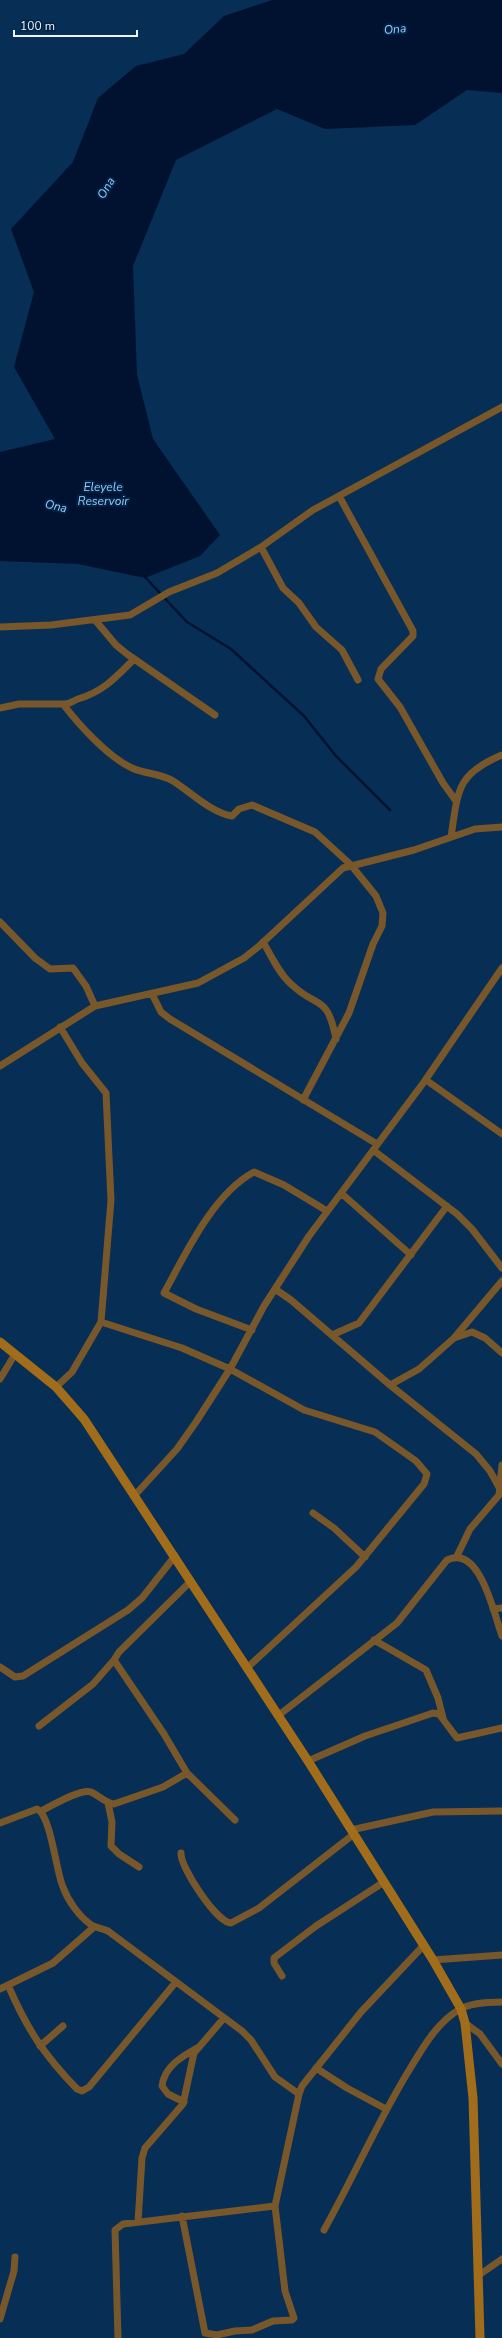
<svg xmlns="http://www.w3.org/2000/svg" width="502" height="2338" viewBox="0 0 502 2338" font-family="'Nunito Sans',sans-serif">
  <rect width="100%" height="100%" fill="#072e54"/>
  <path fill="#00122f" d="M272 0H502V93L467 90 415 125 325 129 277 109 176 160 133 266 137 375 153 439 220 535 200 556 145 578 78 564 0 561V452L55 439 14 367 34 292 11 229 73 162 98 98 136 66 184 54 224 16Z"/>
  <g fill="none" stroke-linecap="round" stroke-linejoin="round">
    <path stroke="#00122f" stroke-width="2.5" d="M144 576 187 622 231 649 304 716 336 756 390 810"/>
    <path stroke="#78572a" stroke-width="7" d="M339 496 413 631V636L381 669 378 679 400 707 443 783 456 801
      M261 547 283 588 299 603 316 627 342 650 358 680
      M95 620 116 645 127 654 215 715
      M0 627 51 625 130 615 169 592 217 573 261 547 313 510 502 407
      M63 704C70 705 72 701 78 699 104 691 115 678 134 659
      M0 708 19 704H63C79 725 108 757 132 768 145 774 160 773 173 781 192 793 210 812 232 816L239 809 252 805 315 832 351 865 376 896 383 913 382 926 373 944 349 1013 303 1100
      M451 837C458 791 456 774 502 755
      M0 922 35 958 50 969 73 968 86 986 95 1006
      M263 942C271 955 279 974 291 984 318 1010 327 993 336 1039
      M152 994 161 1012 170 1019 377 1144
      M0 1066 95 1006 198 983 244 958 258 947 343 868 414 850 475 829 502 827
      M426 1080 502 1134
      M373 1150 457 1214 472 1229 502 1268
      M341 1193 411 1255
      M275 1289 291 1300 390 1385 476 1454 490 1471 500 1489
      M101 1322 182 1348 230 1369 304 1410 375 1432 416 1461 427 1474 424 1484 356 1567 248 1667
      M252 1330 196 1309 164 1293C186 1253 213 1194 254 1172L284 1185 327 1211
      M332 1335 359 1323 447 1206
      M454 1338 502 1281
      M0 1379 15 1354
      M390 1385 419 1369 454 1338 472 1332 485 1338 502 1353
      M56 1387 72 1372 101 1322 111 1200 106 1093 82 1063 60 1027
      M135 1495 177 1449 196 1422 230 1369 264 1306 309 1236 424 1082 502 968
      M313 1513 334 1528 365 1557
      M457 1556 470 1529 499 1495 502 1465
      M191 1581 119 1652 114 1660 164 1734 187 1773 235 1820
      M493 1609 502 1608
      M374 1640 426 1670 438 1698 443 1718
      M0 1667 15 1677 23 1676 128 1610 142 1598 175 1556
      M279 1715 397 1623 447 1560C480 1544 494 1614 502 1636
      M39 1726 93 1684 114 1660
      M308 1761 365 1736 433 1713 439 1714 457 1738 502 1728
      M108 1803 112 1822 111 1846 119 1854 139 1867
      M41 1811C51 1806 81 1788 91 1792 100 1796 105 1803 114 1804L163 1787 187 1773
      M0 1823 37 1809C51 1815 56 1872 63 1887 68 1901 79 1916 90 1924 95 1928 102 1928 108 1931L242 2031 251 2040 275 2077 299 2094
      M351 1830 433 1812 502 1811
      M181 1853C180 1867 217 1923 231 1923L259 1908 354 1834
      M433 1960 502 1955
      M282 1976 274 1963V1958L316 1926 384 1882
      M8 1985C27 2029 44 2055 77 2089L82 2091 89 2087 175 1983
      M0 1989 53 1963 94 1927
      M465 2023 480 2034 502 2064
      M40 2046 63 2026
      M316 2068 347 2088 386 2109
      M184 2102 168 2094 162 2086C164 2067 181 2057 197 2048
      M182 2216 205 2333 217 2335 235 2331 252 2330 273 2321 292 2320 294 2318 285 2291 275 2206
      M138 2222 142 2158 145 2148 183 2104 194 2053 224 2018
      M324 2230C353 2178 377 2123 408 2072 422 2049 436 2023 460 2009 471 2003 490 2002 502 2002
      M479 2275 502 2259
      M0 2319 14 2271 15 2257
      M118 2338 115 2230 123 2224 275 2206 299 2094 302 2086 361 2012 424 1945"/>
    <path stroke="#a26d1a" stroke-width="9" d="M0 1342 56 1387 84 1419 308 1761 433 1960 461 2009 465 2023 473 2098 480 2338"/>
  </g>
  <g text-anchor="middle" stroke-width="4" stroke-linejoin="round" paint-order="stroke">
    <g font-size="12" font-style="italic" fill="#a0c9f7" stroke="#002348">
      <text transform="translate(395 29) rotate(-5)" y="4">Ona</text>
      <text transform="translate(106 188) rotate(-60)" y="4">Ona</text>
      <text x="103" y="491">Eleyele<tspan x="103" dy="14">Reservoir</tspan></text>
      <text transform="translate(56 506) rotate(13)" y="4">Ona</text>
    </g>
  </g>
  <path d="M14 30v6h123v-6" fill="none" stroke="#eff4fb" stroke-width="2"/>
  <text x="20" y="30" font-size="12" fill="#eff4fb" stroke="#002348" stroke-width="3" paint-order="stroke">100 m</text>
</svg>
